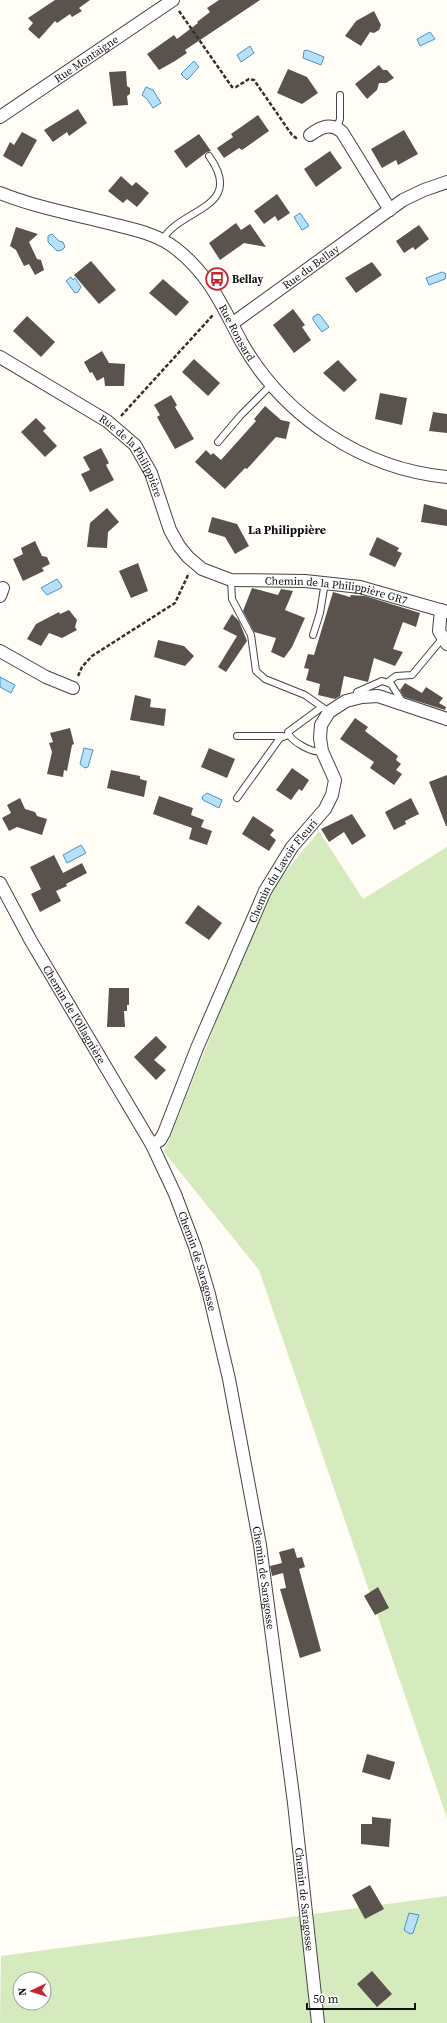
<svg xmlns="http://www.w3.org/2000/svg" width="447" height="2023" viewBox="0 0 447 2023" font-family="'Source Serif 4',serif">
  <rect width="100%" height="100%" fill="#fffdf5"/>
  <path fill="#d5ebbd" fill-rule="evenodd" d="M319 831 363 899 447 847V1818L259 1270 164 1152 268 893Z
    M447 1896V2023H0L1 1956ZM20 1979H44V2003H20Z"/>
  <path fill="#b9e0f7" stroke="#3f96cf" d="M430 32 435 39 420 46 417 39Z
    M250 46 254 53 241 62 237 55Z
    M307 50 324 57 321 65 303 58 304 51Z
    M194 61 199 67 187 80 181 74Z
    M146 87 153 90 161 103 153 108 147 99 142 95Z
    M300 213 309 226 302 230 294 217Z
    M52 234 59 241 63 242 65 247 62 250 57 251 48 242V236Z
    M442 272 446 274 445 279 429 285 426 278Z
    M71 277 73 280 75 278 81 287 78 292 75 293 66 281Z
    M318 314 320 315 329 327 322 332 313 320V317Z
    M57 579 62 586 61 588 47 595 41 588Z
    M0 677 15 685 11 693 0 687Z
    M84 748 93 750 88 767 85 768 80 764Z
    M207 793 222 800 219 808 203 800 202 797Z
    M81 845 86 853 67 863 63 855Z
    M409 1913 419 1915 413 1933 410 1934 404 1930Z"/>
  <path fill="#5a524d" d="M55 0H90L79 8 82 11 72 17 70 14 57 23 55 21 39 39 28 29 33 23 28 18Z
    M219 0H260L185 50 187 53 175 61 159 70 147 54 174 35 177 39 198 23 197 22 210 12 207 8Z
    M374 11 381 25 379 30 374 33 370 32 361 46 345 36 356 21Z
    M379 65 383 70H387L394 78 386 83H379L377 90 367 99 355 84Z
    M288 69 307 77 318 93 302 104 277 93Z
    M126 71 127 86 130 88V94L127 96 128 105 113 106 109 72Z
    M78 109 87 123 69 136 67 132 53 142 44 130Z
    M258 115 269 131 242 150 239 148 224 158 217 148 233 137 231 134Z
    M404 130 418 154 398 165 396 160 382 168 371 149Z
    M22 132 37 140 22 167 3 156 10 142 14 145Z
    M199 134 211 151 207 152 186 168 174 151Z
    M330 151 342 168 316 187 304 169Z
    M121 176 132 186 136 182 149 193 137 207 127 199 123 203 108 191Z
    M277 194 290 213 278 221 275 216 264 224 254 211Z
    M236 223 241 230 250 224 266 247 244 243 220 260 209 243Z
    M419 225 429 239 415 250 413 247 404 253 396 241Z
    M16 227 38 234 29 242 37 259 41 260 44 270 35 275 29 264 24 266 16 250 10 246Z
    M91 261 116 290 99 304 74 275Z
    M372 262 382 275 356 293 345 278Z
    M163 279 189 302 176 316 149 293Z
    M293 309 305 325 302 327 311 340 294 353 273 325Z
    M27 316 55 342 41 357 13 331Z
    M102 351 109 363 125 364 124 386H105L104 377 97 381 92 372 90 373 84 362Z
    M194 359 220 383 208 396 182 372Z
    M338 360 357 380 344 392 323 373Z
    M380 393 407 398 402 425 375 419Z
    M171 395 177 405 175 407 194 439 175 449 157 417 160 415 154 405Z
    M265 406 281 420 290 422 286 439 276 437 247 469 245 468 225 489 195 462 206 450 211 455 213 453 221 460 256 421 254 419Z
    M433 412 447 414V433L429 431Z
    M36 418 46 428 43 431 57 446 45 457 21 432Z
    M101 448 109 463 106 465 114 480 90 492 81 474 90 470 83 457Z
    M424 504 447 510V526L421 522Z
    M107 508 119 522 108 532 107 548 87 547 90 523Z
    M212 517 237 524 249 546 235 554 225 537 208 532Z
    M377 537 399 548 397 551 402 553 395 567 369 555Z
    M35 541 42 556 47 557 50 564 42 568 44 571 23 581 13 559 23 554 21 548Z
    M138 563 148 591 131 598 119 571Z
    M252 588 278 595 281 589 293 591 285 610 305 618 292 647 284 658 271 652 276 638 254 632 243 611Z
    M333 592 350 597 351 595 365 596 420 613 416 627 403 622 393 649 403 652 395 666 374 658 368 682 344 676 340 696 335 699 318 695 320 684 306 680 309 669 304 668 308 654 314 655Z
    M69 610 77 620 75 627 77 630 62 638 49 633 41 646 27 639 36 624 59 612 60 614Z
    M232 614 239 621 247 641 226 672 218 667 237 636 223 629Z
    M158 640 184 646 194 656 185 666 154 657Z
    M405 683 422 693 426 687 443 698 439 703 446 707 445 710 404 697 400 690Z
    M135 695 151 699 150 707 166 709 164 726 130 720Z
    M355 718 368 727 365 731 398 756 396 760 401 764 396 770 402 774 394 785 370 768 374 762 340 739Z
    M70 728 74 744 72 745 67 771 64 770 63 777 47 774 52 752 49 743 53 742 50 733Z
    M209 748 235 759 227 778 201 767Z
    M292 768 309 780 302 791 299 789 291 800 276 790Z
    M111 770 140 776V779L147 781 144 797 107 788Z
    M447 775V826H446L429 782Z
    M159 796 193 808 191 815 204 820 201 827 212 831 207 845 189 839 192 828 153 814Z
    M20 798 25 809 35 812 37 816 47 819 42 835 17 827 9 831 2 818 11 813 7 805Z
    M411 798 419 814 405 821 406 824 394 830 385 812Z
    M352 814 366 836 352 845 344 832 329 842 321 829Z
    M253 816 274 830 270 835 276 840 269 851 242 834Z
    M54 855 63 873 82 863 87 873 66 884 67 886 56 891 61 901 40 912 31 894 41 889 30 867Z
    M198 905 222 923 209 940 185 923Z
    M109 988H129V1005H127V1011H124L125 1027H107Z
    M156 1036 167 1047 154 1060 166 1070 156 1080 134 1057Z
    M294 1548 297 1558 302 1557 305 1567 299 1569 321 1651 300 1658 280 1589 286 1588 283 1573 272 1576 270 1566 282 1563 279 1552Z
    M378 1587 389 1608 375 1615 364 1596Z
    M367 1754 395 1762 390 1780 362 1772Z
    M372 1817 391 1819 389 1847 361 1844V1824H372Z
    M370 1885 384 1909 365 1919 352 1895Z
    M372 1971 392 1994 377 2007 357 1984Z"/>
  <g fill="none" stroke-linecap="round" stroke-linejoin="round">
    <g stroke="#444" stroke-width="8">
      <path id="lane" d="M337 128 340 119V95
        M163 239C181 208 246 208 209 156
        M218 442 241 415 272 384
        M231 580 232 599 251 635 256 671 265 679 305 695 329 712
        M313 635 320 613 325 582
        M388 682 396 676 412 675 442 639
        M356 699 357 692 382 681 391 684 400 698 399 702
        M237 736H282
        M322 751C313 754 290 741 288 732L322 707
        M237 798 280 738 289 735"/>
    </g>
    <g stroke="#444" stroke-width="14">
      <g id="street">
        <path id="s1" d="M0 117 173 0"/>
        <path d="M310 135C321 127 331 122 342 132L390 210"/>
        <path id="s2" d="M0 193C35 207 72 214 108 223 131 229 156 233 175 248 210 275 222 306 242 343 284 417 363 469 447 477"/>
        <path id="s3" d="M233 323 403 200 424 190 447 182"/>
        <path id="s4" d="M0 357 107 421 135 445 151 473 170 530 179 546 188 557 202 569 231 580 305 581 360 587 447 612"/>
        <path d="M0 596 3 588"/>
        <path d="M441 610 439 631 447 644"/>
        <path d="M0 651 46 677 73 688"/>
        <path id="s5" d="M0 883 31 941 152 1145 175 1194 195 1247 209 1294 229 1379 260 1545 294 1803 318 2023"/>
        <path id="s6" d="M152 1145 160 1140 164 1133 197 1048 265 891 292 847 325 809 332 795 335 780 322 751 320 738 321 725 329 712 346 701 362 697 378 696 447 719"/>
      </g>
    </g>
    <path stroke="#333" stroke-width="2.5" stroke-dasharray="4 2" stroke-linecap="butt" d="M179 11 232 87H236L249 79 254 80 292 135 296 138 299 137
      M121 416 213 315
      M78 676 82 667 92 656 175 603 189 573"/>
    <use href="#lane" stroke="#fff" stroke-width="6"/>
    <use href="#street" stroke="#fff" stroke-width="12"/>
  </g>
  <defs>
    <g id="bus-ring" transform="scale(1.15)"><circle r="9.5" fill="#fff" stroke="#c4262e" stroke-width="1.5"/><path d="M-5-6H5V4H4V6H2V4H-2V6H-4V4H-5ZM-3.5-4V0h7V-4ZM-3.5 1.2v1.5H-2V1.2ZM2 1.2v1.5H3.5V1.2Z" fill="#c4262e"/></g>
  </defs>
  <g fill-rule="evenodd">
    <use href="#bus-ring" x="217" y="279"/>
  </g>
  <g text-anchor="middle" stroke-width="4" stroke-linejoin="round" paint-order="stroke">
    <g font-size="11" fill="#111" stroke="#fff">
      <text dy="4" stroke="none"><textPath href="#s1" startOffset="104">Rue Montaigne</textPath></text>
      <text dy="4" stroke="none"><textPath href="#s3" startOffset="96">Rue du Bellay</textPath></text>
      <text dy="4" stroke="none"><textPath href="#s2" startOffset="290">Rue Ronsard</textPath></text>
      <text dy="4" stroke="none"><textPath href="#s4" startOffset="168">Rue de la Philippière</textPath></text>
      <text dy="4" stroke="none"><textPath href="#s4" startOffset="442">Chemin de la Philippière GR7</textPath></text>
      <text dy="4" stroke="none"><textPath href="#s6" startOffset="306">Chemin du Lavoir Fleuri</textPath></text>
      <text dy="4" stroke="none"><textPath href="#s5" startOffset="151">Chemin de l'Ollagnière</textPath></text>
      <text dy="4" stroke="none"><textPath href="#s5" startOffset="428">Chemin de Saragosse</textPath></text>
      <text dy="4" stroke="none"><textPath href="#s5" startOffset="752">Chemin de Saragosse</textPath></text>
      <text dy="4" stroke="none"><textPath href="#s5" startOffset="1076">Chemin de Saragosse</textPath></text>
    </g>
    <g font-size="11" font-weight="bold" fill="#111" stroke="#fff" text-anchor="start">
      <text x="232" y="283">Bellay</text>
    </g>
    <g font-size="12" font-weight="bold" fill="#111" stroke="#fff">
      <text x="287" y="534">La Philippière</text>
    </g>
  </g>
  <g transform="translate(32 1991) rotate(266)"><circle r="19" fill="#ffffff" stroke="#a0a0a0"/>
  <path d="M0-3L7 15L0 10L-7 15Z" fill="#c4262e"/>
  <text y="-6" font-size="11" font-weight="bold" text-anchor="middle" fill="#111111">N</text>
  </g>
  <path d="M307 2003v6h108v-6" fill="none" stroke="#111111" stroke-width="2"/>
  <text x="313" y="2003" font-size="12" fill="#111111" stroke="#ffffff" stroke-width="3" paint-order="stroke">50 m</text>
</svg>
